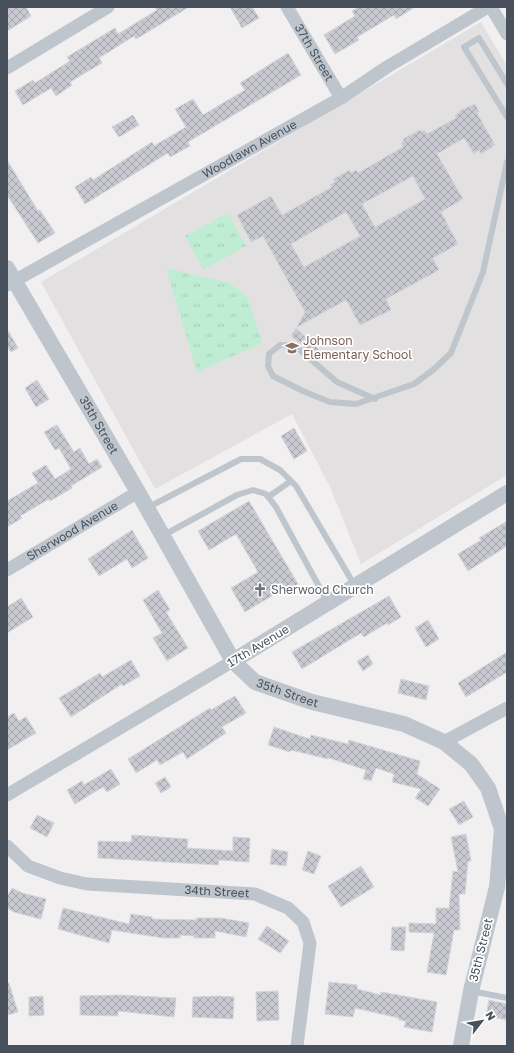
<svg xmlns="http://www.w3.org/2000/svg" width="514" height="1053" viewBox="0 0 514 1053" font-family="'Golos Text',sans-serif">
  <defs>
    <pattern id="grass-tufts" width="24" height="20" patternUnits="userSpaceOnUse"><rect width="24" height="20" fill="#bfedd3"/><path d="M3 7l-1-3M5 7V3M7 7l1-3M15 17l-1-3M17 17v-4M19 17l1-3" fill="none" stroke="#a6cdb7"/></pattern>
    <pattern id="building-cross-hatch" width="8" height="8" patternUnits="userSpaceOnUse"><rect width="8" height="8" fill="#c9cad1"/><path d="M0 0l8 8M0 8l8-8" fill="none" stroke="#a5a6ad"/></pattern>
  </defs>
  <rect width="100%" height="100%" fill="#f1efef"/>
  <path fill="#e2e0e0" d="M481 22 507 66V475L361 564 330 487 292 414 155 489 41 282Z"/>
  <path fill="url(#grass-tufts)" d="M228 213 246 246 203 270 185 236Z
    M166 268 229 283 247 296 262 343 197 372Z"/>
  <path fill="url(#building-cross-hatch)" stroke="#d3d5da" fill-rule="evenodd" d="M7 7H26L31 16 7 31Z
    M155 7H189L136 39 134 36 99 58 102 63 70 82 72 85 56 96 51 88 23 105 15 91 33 80 35 83 70 61 67 57 115 28 118 34 157 10Z
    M230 7H252L259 18 242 28Z
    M359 7H415L396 19 394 15 357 37 359 40 335 54 324 35 355 16 352 11Z
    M288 53 301 75 188 142 190 146 170 157 168 153 85 204 75 187 91 177 93 180 152 142 154 146 186 127 175 109 193 99 203 115 245 90 240 83Z
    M475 104 479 112 477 113 495 145 481 154 479 150 474 154 464 138 437 154 463 199 441 212 458 244 433 258 439 270 386 299 391 310 360 325 346 300 297 327 305 312 263 236 251 242 237 215 271 196 282 215 332 187 330 185 335 182 333 179 350 170 351 173 356 170 358 173 403 147 401 143 404 141 403 139 420 130 421 132 424 130 427 134 456 118 455 115 460 112 459 111ZM413 176 425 199 375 227 362 204ZM346 212 360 236 304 267 291 244Z
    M133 115 139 125 119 137 112 127Z
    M7 160 38 211 40 210 55 233 38 243 7 195Z
    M296 328 319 350 315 355 291 336Z
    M7 329 18 348 11 352 7 346Z
    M37 380 49 399 36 407 25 388Z
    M57 425 74 452 80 448 89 464 97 459 102 467 71 486 72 488 50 501 49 499 20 516 22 518 7 527V501L38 483 32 473 46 465 55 479 71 469 59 448 55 450 44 432Z
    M294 428 307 451 294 459 281 436Z
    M249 501 298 584 286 591 285 588 245 612 231 588 258 572 236 534 209 550 198 531Z
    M507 521V546L468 571 458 554 481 540 479 538Z
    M132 530 148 558 132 568 127 559 99 576 88 559Z
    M158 590 170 610 166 612 188 648 167 661 153 638 162 633 143 600Z
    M389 596 401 617 388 625 387 623 364 637 361 633 302 669 292 652Z
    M21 598 33 617 7 633V607Z
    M428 620 439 639 426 647 415 628Z
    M507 652V672L466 697 458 683Z
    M368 655 373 664 363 671 357 661Z
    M131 660 140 676 123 686 122 684 71 717 59 698 100 673 102 677Z
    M401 679 429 686 426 700 398 693Z
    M235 696 246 713 222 727 226 733 187 759 183 752 160 765 157 760 136 773 128 759 210 708 211 710Z
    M14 713 19 721 26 717 36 733 7 750V717Z
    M274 727 310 739 311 735 348 744 349 740 420 761 417 774 440 789 428 806 415 798 421 789 392 782 394 774 376 768 371 781 363 779 366 770 329 758 328 759 291 750 290 752 268 745Z
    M111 769 120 784 107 792 103 787 75 804 67 790 82 781 84 785Z
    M165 777 171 787 161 793 155 783Z
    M464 801 473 817 459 825 449 809Z
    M37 815 54 823 47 837 30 828Z
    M466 834 471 861H468L465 894H459L460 930H454L446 975 427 972 434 933 409 932V923L436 924V908H449L453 871 458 872 451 837Z
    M132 835 188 839 187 848 233 851V837L250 838 249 862 219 860 218 865 98 858V841L131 842Z
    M272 849 288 852 286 866 270 864Z
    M308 851 321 856 314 874 302 870Z
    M361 866 374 887 341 907 328 886Z
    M12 888 22 893 46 899 41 919 14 912 7 908V897Z
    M63 908 129 924 131 914 152 917V919L196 920V918H221L249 923 246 937 215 931V938H194V936L180 935V938H163L112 930 109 943 58 929Z
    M267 926 289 941 280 953 258 939Z
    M392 927H406L404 951 391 950Z
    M329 982 357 985V989L381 995V992L437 1002 432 1032 404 1027 406 1021 399 1020V1018L355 1008 353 1017 325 1014Z
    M7 983H9L18 1012 7 1015Z
    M278 991 279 1020 257 1021 256 992Z
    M120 995 176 998 174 1017 118 1011V1016L80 1015V996Z
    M43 996 44 1015 29 1016V997Z
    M217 996 234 997 233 1019 192 1017 193 997Z
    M489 1000 507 1004V1020L486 1016Z"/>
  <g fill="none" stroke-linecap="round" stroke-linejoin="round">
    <path stroke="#bec5cd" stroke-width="6" d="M507 84 479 38 464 47 507 117
      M375 399 337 382 295 346 280 345 269 354 268 366 273 376 303 391 330 402 356 404 414 384 433 370 451 353 483 272 507 162
      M268 497 291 481
      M147 508 241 459H260L280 470 296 486 355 586
      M164 535 237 495 253 490 266 494 276 507 328 603
      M471 991 507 998"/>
    <g stroke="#bec5cd" stroke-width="13">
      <path id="s1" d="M287 7 341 98"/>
      <path d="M491 7 507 34"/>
      <path d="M7 68 108 7"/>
      <path id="s2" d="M7 285 341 98 387 67 488 7"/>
      <path id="s3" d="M7 570 138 492"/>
      <path d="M444 742 507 708"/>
      <path d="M7 795 233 661"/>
      <path id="s4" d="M7 846 28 866 60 878 87 884 255 894 288 908 303 922 310 943 297 1046"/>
    </g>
    <g stroke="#bec5cd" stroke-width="16">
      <path id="s5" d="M7 268 138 492 233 661 255 682 312 702 404 724 444 742 471 764 488 788 502 829 497 887 471 991 461 1046"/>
      <path d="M233 661 507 493"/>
    </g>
  </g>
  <defs>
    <g id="school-bare" transform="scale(1.08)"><path d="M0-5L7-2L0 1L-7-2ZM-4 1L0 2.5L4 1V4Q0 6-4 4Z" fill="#8d6e63" stroke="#fff" stroke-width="2.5" paint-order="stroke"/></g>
    <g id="church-bare" transform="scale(1.08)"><path d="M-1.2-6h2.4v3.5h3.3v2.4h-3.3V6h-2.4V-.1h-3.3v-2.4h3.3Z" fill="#6b7280" stroke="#fff" stroke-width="2.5" paint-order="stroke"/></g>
  </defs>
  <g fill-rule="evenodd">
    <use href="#school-bare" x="292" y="348"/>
    <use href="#church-bare" x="260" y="590"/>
  </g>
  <g text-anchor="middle" stroke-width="3.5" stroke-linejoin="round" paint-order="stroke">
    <g font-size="12" fill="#48515b" stroke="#fff">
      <text dy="4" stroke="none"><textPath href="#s1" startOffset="53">37th Street</textPath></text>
      <text dy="4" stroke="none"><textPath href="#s2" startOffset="278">Woodlawn Avenue</textPath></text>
      <text dy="4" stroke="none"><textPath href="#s5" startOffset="182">35th Street</textPath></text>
      <text dy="4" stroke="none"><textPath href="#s3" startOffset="76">Sherwood Avenue</textPath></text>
      <text transform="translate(258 646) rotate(-31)" y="4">17th Avenue</text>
      <text dy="4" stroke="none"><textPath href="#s5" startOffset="518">35th Street</textPath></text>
      <text dy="4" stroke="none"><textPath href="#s4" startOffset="221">34th Street</textPath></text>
      <text transform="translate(481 950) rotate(-76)" y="4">35th Street</text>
    </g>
    <g font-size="12" fill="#785e54" stroke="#fff" text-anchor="start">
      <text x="303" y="345">Johnson<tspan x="303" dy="14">Elementary School</tspan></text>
    </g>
    <g font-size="12" fill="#5b616d" stroke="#fff" text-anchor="start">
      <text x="271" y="594">Sherwood Church</text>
    </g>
  </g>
  <rect width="514" height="1053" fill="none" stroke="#48515b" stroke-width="16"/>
  <g transform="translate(482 1021) rotate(59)" stroke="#ffffff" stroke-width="3" paint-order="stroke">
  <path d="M0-3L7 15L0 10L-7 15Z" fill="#48515b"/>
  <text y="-6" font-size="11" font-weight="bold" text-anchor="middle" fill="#48515b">N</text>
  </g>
</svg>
